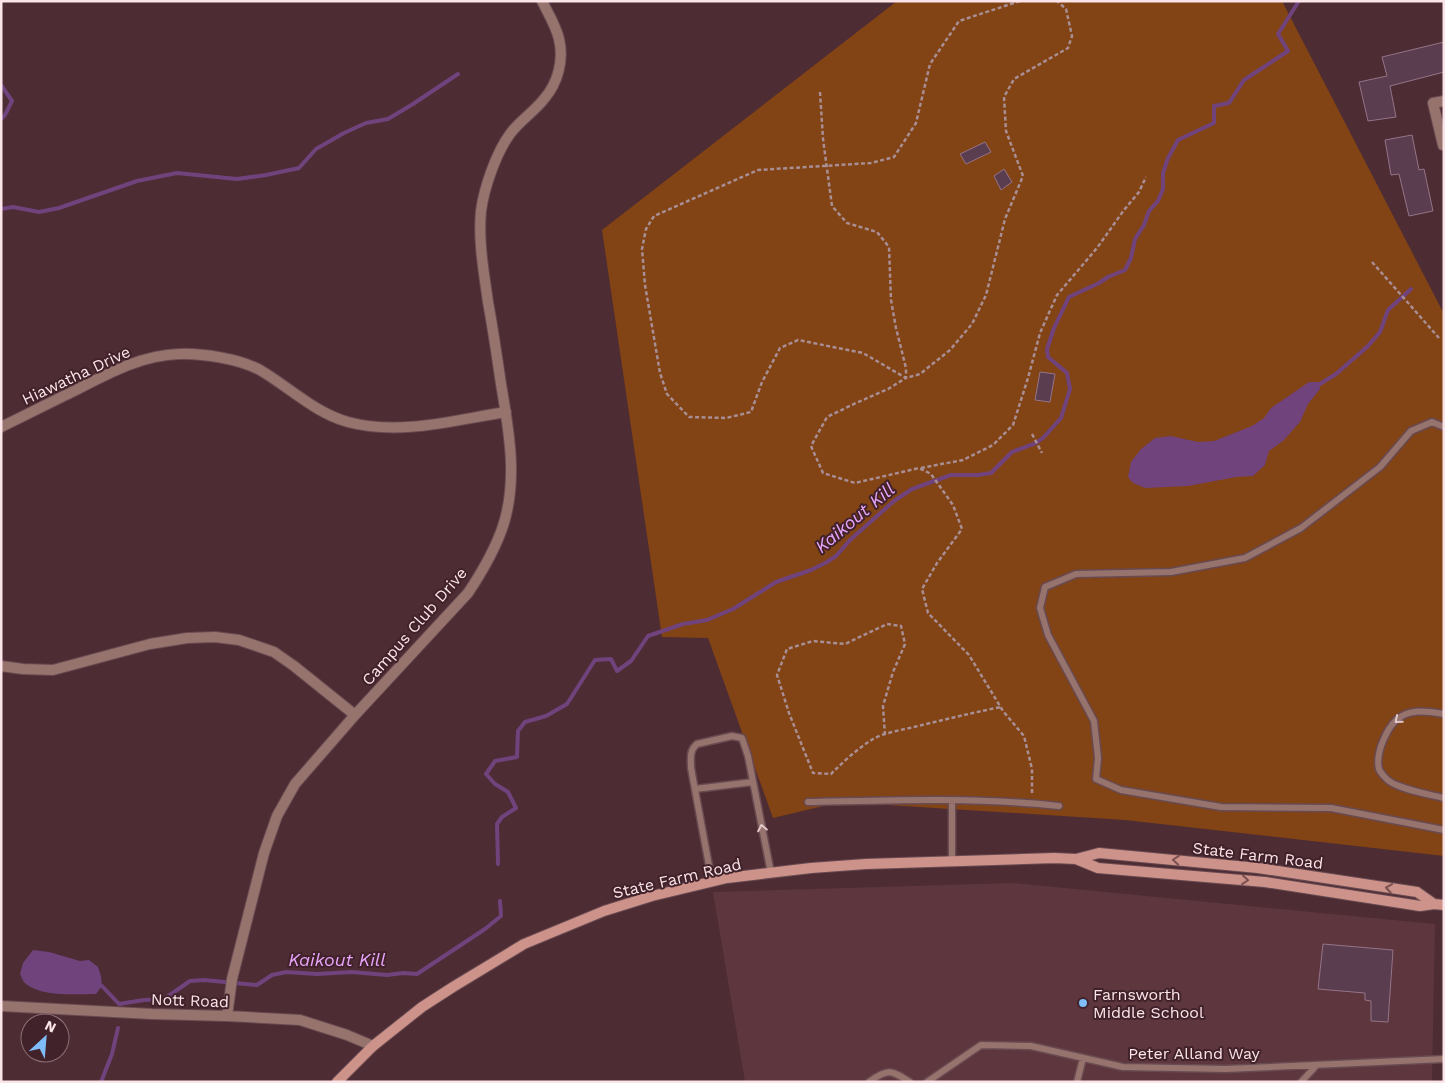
<svg xmlns="http://www.w3.org/2000/svg" width="1445" height="1083" viewBox="0 0 1445 1083" font-family="'Work Sans',sans-serif">
  <rect width="100%" height="100%" fill="#4d2c34"/>
  <path fill="#5d363e" d="M1013 883 1435 924 1432 1082H745L713 892Z"/>
  <path fill="#824315" d="M897 1H1282L1444 314V856L1125 820 840 802 773 818 708 638 662 637 602 230Z"/>
  <path fill="#70437d" d="M1309 382H1319L1320 389 1308 404 1300 422 1283 441 1269 451 1265 465 1253 476 1236 477 1188 486 1145 488 1133 483 1128 477 1131 462 1141 449 1155 438 1171 436 1198 442 1214 441 1252 426 1264 418 1271 408Z
    M33 950 49 952 80 961 89 960 98 967 101 976 102 986 96 994C76 994 42 997 26 984 23 982 22 978 20 974L23 963Z"/>
  <g fill="none" stroke-linecap="round" stroke-linejoin="round">
    <path stroke="#70437d" stroke-width="4" d="M1 85 12 101 5 115 1 119
      M1 209 13 207 39 212 59 208 137 181 177 173 237 179 266 175 299 168 316 149 344 133 366 123 388 119 413 104 458 74
      M1315 387 1336 374 1368 346 1380 332 1388 310 1411 289
      M498 864 497 824 502 817 516 808 508 792 495 784 486 774 495 761 517 757 518 731 525 722 546 716 567 704 595 660 611 659 617 671 631 661 648 636 683 624 707 620 733 609 776 582 811 570 827 562 836 556 850 540 894 501 912 489 951 475H978L991 473 1012 452 1036 443 1044 437 1061 418 1070 389 1067 373 1048 357 1047 349 1054 328 1069 297 1099 283 1108 277 1125 270 1131 258 1135 239 1144 225 1149 211 1158 201 1163 189V173L1168 158 1178 140 1214 123V106L1229 103 1244 80 1288 51 1278 34 1299 1
      M102 986 119 1004 144 1000 164 999 190 981 204 980 257 985 272 975 286 972 317 974 352 972 387 975 403 973 417 974 485 929 501 916 500 901
      M101 1082 112 1054 118 1028"/>
  </g>
  <path fill="#5a3d4f" stroke="#957488" d="M1444 42V72L1390 86 1396 117 1368 121 1359 82 1387 76 1382 57Z
    M1412 135 1419 170 1424 169 1433 211 1409 216 1399 174 1391 175 1385 140Z
    M985 142 991 152 966 164 960 154Z
    M1004 169 1012 182 1001 190 994 176Z
    M1040 372 1055 374 1050 402 1035 400Z
    M1323 944 1393 950 1388 1022 1371 1021V1001L1365 1000V993L1318 989Z"/>
  <g fill="none" stroke-linecap="round" stroke-linejoin="round">
    <g stroke="#694a51" stroke-width="9">
      <path id="service" d="M1444 427 1432 422 1411 431 1380 467 1301 528 1245 558 1171 572 1076 574 1045 587 1040 608 1048 635 1094 721 1098 758 1096 779 1121 790 1221 807 1331 808 1444 830
        M1444 714C1431 712 1414 709 1402 716 1388 723 1375 753 1379 769 1380 772 1386 779 1389 781 1402 790 1428 794 1444 798
        M695 789 753 782
        M808 802C892 800 976 797 1059 806
        M952 861V800
        M712 882 691 768C691 758 689 751 697 744L732 736 742 738 748 756 771 873
        M869 1082C888 1068 891 1070 910 1082
        M927 1082 981 1045 1031 1046 1123 1067 1226 1069 1444 1059
        M1077 1082 1083 1058
        M1301 1082 1317 1065"/>
    </g>
    <g stroke="#694a51" stroke-width="12">
      <path id="minor" d="M1444 101 1433 103 1443 145H1444
        M1 427C26 415 51 402 76 390 109 373 142 355 179 354 202 353 240 359 260 370 289 387 315 413 348 422 400 436 454 420 506 412
        M1 666 23 669 53 670 150 644 187 638 215 637 239 640 274 652 294 666 355 715
        M1 1006 152 1014 227 1016 300 1020 347 1035 373 1046
        M227 1016 232 979 264 853 277 816 295 784 355 715 468 593C482 572 495 550 503 526 518 480 509 431 501 384 497 357 493 329 488 302 484 273 478 241 481 211 484 188 496 153 510 134 519 121 534 112 544 99 558 83 564 60 559 39 556 26 548 13 542 1"/>
    </g>
    <g stroke="#694a51" stroke-width="12">
      <path id="secondary" d="M1076 859 1098 868 1265 882 1420 906 1434 904 1444 905
        M337 1082 373 1046 422 1007 453 987 524 944 604 911 652 896 727 878 811 868 866 864 1054 858 1076 859 1099 853 1258 868 1417 892 1434 904"/>
    </g>
    <path stroke="#a98e94" stroke-width="2.5" stroke-dasharray="4 2.5" stroke-linecap="butt" d="M1020 1 959 21 930 64 916 123 894 157 871 163 758 170 654 216 646 229 642 249 645 285 660 373 667 394 689 417 726 418 751 412 762 382 780 348 798 340 863 353 906 378 920 374 950 350 972 324 986 295 1005 219 1023 176 1006 131 1004 97 1014 79 1068 48 1072 36 1066 9 1057 1
      M820 92 823 139 832 206 847 223 877 232 889 247 891 300 896 328 906 368V378L888 389 856 403 827 417 811 446 823 473 855 483 919 468 931 474 953 505 962 529 937 563 922 589 928 613 969 655 1003 711 1024 736 1032 769V794
      M1372 262 1439 338
      M1032 434 1042 453
      M921 468 963 460 993 445 1013 425 1028 378 1040 333 1057 295 1097 248 1124 210 1139 192 1146 177
      M885 735 883 706 893 672 905 644 901 626 887 624 845 644 813 641 787 649 777 675 789 713 813 773 831 774C843 762 857 749 873 739 884 733 901 730 914 727 943 720 971 713 1001 707"/>
    <use href="#service" stroke="#97736d" stroke-width="6"/>
    <use href="#minor" stroke="#97736d" stroke-width="10"/>
    <use href="#secondary" stroke="#cd938a" stroke-width="10"/>
  </g>
  <defs><path id="oneway-chevron" d="M-2-3.5L2.5 0L-2 3.5" fill="none" stroke-width="1.6" stroke-linecap="round" stroke-linejoin="round" transform="scale(1.25)"/></defs>
  <g stroke="#e2c8ca">
    <use href="#oneway-chevron" transform="translate(1398 720) rotate(140)"/>
    <use href="#oneway-chevron" transform="translate(762 828) rotate(-101)"/>
  </g>
  <g stroke="#7a4f50">
    <use href="#oneway-chevron" transform="translate(1176 860) rotate(-175)"/>
    <use href="#oneway-chevron" transform="translate(1245 880) rotate(5)"/>
    <use href="#oneway-chevron" transform="translate(1389 888) rotate(-171)"/>
  </g>
  <circle fill="#7fbdfa" stroke="#42222a" stroke-width="2" cx="1083" cy="1003" r="5"/>
  <g text-anchor="middle" stroke-width="4" stroke-linejoin="round" paint-order="stroke">
    <g font-size="16" fill="#fbe5e9" stroke="#42222a">
      <text transform="translate(76 375) rotate(-25)" y="6">Hiawatha Drive</text>
      <text transform="translate(414 626) rotate(-49)" y="6">Campus Club Drive</text>
      <text transform="translate(1258 855) rotate(7)" y="6">State Farm Road</text>
      <text transform="translate(677 878) rotate(-13)" y="6">State Farm Road</text>
      <text transform="translate(190 1000) rotate(2)" y="6">Nott Road</text>
      <text x="1194" y="1059">Peter Alland Way</text>
    </g>
    <g font-size="16" fill="#fbe5e9" stroke="#42222a" text-anchor="start">
      <text x="1093" y="1000">Farnsworth<tspan x="1093" dy="18">Middle School</tspan></text>
    </g>
    <g font-size="18" font-style="italic" fill="#e8a6fb" stroke="#42222a">
      <text transform="translate(855 518) rotate(-40)" y="6">Kaikout Kill</text>
      <text x="337" y="966">Kaikout Kill</text>
    </g>
  </g>
  <rect width="1445" height="1083" fill="none" stroke="#fbe5e9" stroke-width="5"/>
  <g transform="translate(45 1038) rotate(26)"><circle r="24" fill="#42222a" stroke="#8c7076"/>
  <path d="M0-4L9 19L0 12L-9 19Z" fill="#7fbdfa"/>
  <text y="-8" font-size="14" font-weight="bold" text-anchor="middle" fill="#fbe5e9">N</text>
  </g>
</svg>
